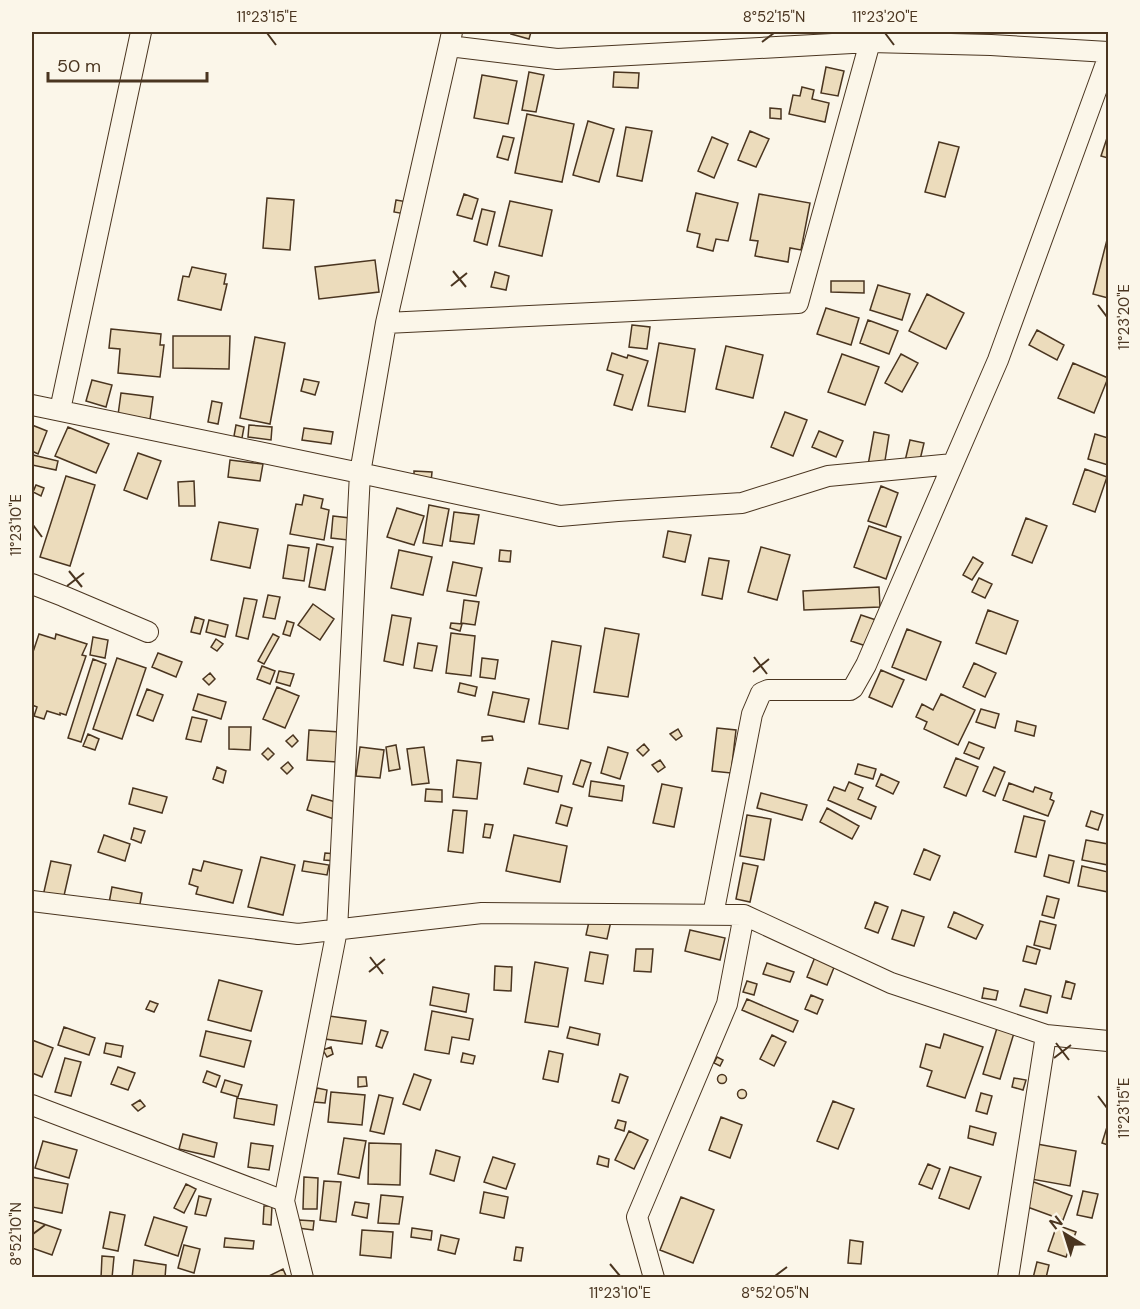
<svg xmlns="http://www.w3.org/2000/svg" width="1140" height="1309" viewBox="0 0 1140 1309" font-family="'DM Sans',sans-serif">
  <rect width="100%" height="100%" fill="#fbf6e9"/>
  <path fill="#ecdcbc" stroke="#4a3520" stroke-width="1.5" d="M512 32H531L529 39 511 34Z
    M974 32H992L991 36Z
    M826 67 844 71 838 96 821 93Z
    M529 72 544 75 536 112 522 110Z
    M614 72 639 73 638 88 613 87Z
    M482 75 517 81 508 124 474 118Z
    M802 87 814 90 812 99 829 103 825 122 789 114 793 95 800 96Z
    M770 108 781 109V119L770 118Z
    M527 114 574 124 562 182 515 173Z
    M588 121 614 129 599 182 573 175Z
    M626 127 652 131 642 181 617 176Z
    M750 131 769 139 756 167 738 160Z
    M1108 135V158L1101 156Z
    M503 136 514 138 508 160 497 157Z
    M712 137 728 144 714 178 698 171Z
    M939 142 959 147 945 197 925 192Z
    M696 193 738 203 728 241 716 239 713 251 697 247 700 234 687 231Z
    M464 194 478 199 472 219 457 215Z
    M759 194 810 203 801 250 790 248 788 262 755 256 758 241 750 240Z
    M267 198 294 200 290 250 263 248Z
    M396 200 408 202 405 214 394 212Z
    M510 201 552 210 542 256 499 246Z
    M482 209 495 212 487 245 474 241Z
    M1108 236V298L1093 294Z
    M375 260 379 292 319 299 315 267Z
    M192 267 226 274 224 284H227L221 310 178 300 183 276 189 277Z
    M495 272 509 276 506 290 491 287Z
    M831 281H864V293L831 292Z
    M878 285 910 294 902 320 870 310Z
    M927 294 964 313 946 349 909 331Z
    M826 308 859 318 851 345 817 334Z
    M868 320 898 331 889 354 860 343Z
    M632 325 650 327 647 349 629 347Z
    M111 329 161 334 160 345H164L160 377 118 373 120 349 109 348Z
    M1037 330 1064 345 1057 360 1029 345Z
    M173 336H230L229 369 173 368Z
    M255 337 285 343 270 424 240 418Z
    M659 343 695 349 685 412 648 406Z
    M726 346 763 355 753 398 716 389Z
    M612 353 627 358 628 355 648 361 632 410 614 405 623 375 607 370Z
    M842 354 879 367 865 405 828 392Z
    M901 354 918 363 902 392 885 383Z
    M1073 363 1108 378 1094 413 1058 398Z
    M304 379 319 382 315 395 301 391Z
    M92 380 112 385 106 407 86 401Z
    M121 393 153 397 150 419 118 415Z
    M212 401 222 403 218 424 208 422Z
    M785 412 807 420 793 456 771 447Z
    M32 425 47 431 38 454 32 451Z
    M236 425 244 427 242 438 234 436Z
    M249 425 272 427 271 440 248 437Z
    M68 427 109 444 96 473 55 456Z
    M304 428 333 432 331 444 302 440Z
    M819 431 843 441 836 457 812 447Z
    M874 432 889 435 884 467 868 465Z
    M1095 434 1108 438V465L1088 459Z
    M910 440 924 443 919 464 905 461Z
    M138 453 161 461 147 499 124 490Z
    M33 455 58 461 56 470 32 465Z
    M230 460 263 464 260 481 228 477Z
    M1085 469 1107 477 1095 512 1073 504Z
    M414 471 432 472 431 482 414 481Z
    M66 476 95 485 70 566 40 557Z
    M194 481 195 506H179L178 482Z
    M36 485 44 488 41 496 33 492Z
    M881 486 898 493 886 527 868 521Z
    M304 495 323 499 321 508 329 510 324 540 290 534 296 504 302 505Z
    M429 505 449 509 442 546 423 543Z
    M397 508 424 516 414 545 387 537Z
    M454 512 479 515 474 544 450 541Z
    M333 516 350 518 348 540 331 538Z
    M1026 518 1047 526 1032 563 1012 555Z
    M219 522 258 529 250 568 211 560Z
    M869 526 901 537 886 579 854 567Z
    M668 531 691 535 685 562 663 557Z
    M317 544 333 547 325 590 309 587Z
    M288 545 309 548 304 581 283 578Z
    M761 547 790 555 777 600 748 592Z
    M399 550 432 557 423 595 391 588Z
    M500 550 511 551 510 562 499 561Z
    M973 557 983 563 972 580 963 575Z
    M709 558 729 561 722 599 702 595Z
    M453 562 482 568 476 596 447 591Z
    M979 578 992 584 985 598 972 592Z
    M879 587 880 607 804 610 803 591Z
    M268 595 280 597 275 619 263 617Z
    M244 598 257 600 248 639 236 636Z
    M464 600 479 602 475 625 461 623Z
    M313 604 334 619 320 640 298 625Z
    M988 610 1018 621 1006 654 976 643Z
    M392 615 411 618 403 665 384 661Z
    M861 615 876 620 866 646 851 641Z
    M195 617 204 620 200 634 191 632Z
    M209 620 228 625 225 637 206 632Z
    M287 621 294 623 290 636 283 634Z
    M451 623 462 624 460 631 450 628Z
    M605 628 639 634 628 697 594 692Z
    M907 629 941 642 926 680 892 667Z
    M451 633 475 636 471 676 446 673Z
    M39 634 55 639 56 634 87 644 82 655 86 656 66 715 60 713V715L47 711 44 719 34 716 37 707 32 705V652H33Z
    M273 634 279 637 264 664 258 661Z
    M93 637 108 640 105 658 90 655Z
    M216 639 223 644 217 651 211 647Z
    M552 641 581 646 568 729 539 724Z
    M418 643 437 646 432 671 414 668Z
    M158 653 182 662 176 677 152 667Z
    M117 658 146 668 122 739 93 729Z
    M482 658 498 660 495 679 480 677Z
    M93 659 106 664 81 742 68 738Z
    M974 663 996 673 985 697 963 687Z
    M262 666 275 671 270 684 257 679Z
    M881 670 904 680 892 707 869 697Z
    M279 671 294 674 290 686 276 682Z
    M210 673 215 679 209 685 203 679Z
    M460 683 477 687 475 696 458 692Z
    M277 687 299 696 285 728 263 719Z
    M147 689 163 695 153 721 137 715Z
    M493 692 529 699 524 722 488 715Z
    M198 694 226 702 221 719 193 710Z
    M941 694 975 710 958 745 924 729 927 722 916 717 922 704 933 710Z
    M981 709 999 714 995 728 976 722Z
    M192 717 207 720 201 742 186 739Z
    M1017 721 1036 726 1034 736 1015 731Z
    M229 727H251L250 750 229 749Z
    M717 728 736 730 731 773 712 771Z
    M678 729 682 736 676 740 670 734Z
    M309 730 340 732 337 762 307 760Z
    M88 734 99 739 95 750 83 746Z
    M293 735 298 741 292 747 286 741Z
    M492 736 493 740 482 741V737Z
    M969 742 984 748 979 759 964 753Z
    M644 744 649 750 643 756 637 750Z
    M396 745 400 769 389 771 386 747Z
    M360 747 384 750 380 778 356 776Z
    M424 747 429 783 412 785 407 749Z
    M608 747 628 753 620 779 601 773Z
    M268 748 274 754 268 760 262 754Z
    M956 758 978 767 966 796 944 787Z
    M457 760 481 763 477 799 453 797Z
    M581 760 591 763 583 787 573 784Z
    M660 760 665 767 658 772 652 765Z
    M288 762 293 768 287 774 281 768Z
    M858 764 876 769 873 779 855 774Z
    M217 767 226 771 223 783 213 779Z
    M994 767 1005 772 995 796 983 791Z
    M528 768 562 776 558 792 524 784Z
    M881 774 899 782 893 794 876 786Z
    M591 781 624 786 622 801 589 796Z
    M849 782 863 788 858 799 876 807 871 819 828 800 834 787 845 791Z
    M1009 783 1033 792 1035 787 1052 793 1050 799 1054 801 1048 816 1003 800Z
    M662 784 682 788 674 827 653 823Z
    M133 788 167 797 162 813 129 804Z
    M426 789 442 790V802L425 801Z
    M761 793 807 805 802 820 757 808Z
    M312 795 339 803 334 819 307 810Z
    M561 805 572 808 567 826 556 823Z
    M827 808 859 826 852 839 820 822Z
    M453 810 467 811 463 853 448 851Z
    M1091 811 1103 815 1098 830 1086 826Z
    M747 815 771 819 764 860 740 856Z
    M1024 816 1045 821 1036 857 1015 852Z
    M485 824 493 825 490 838 483 837Z
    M134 828 145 831 141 843 131 839Z
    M104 835 130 844 125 861 98 852Z
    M514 835 567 846 560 882 506 871Z
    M1086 840 1108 844V865L1082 860Z
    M924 849 940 856 930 880 914 874Z
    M325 853 337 854V861L324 860Z
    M1049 855 1074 861 1069 883 1044 876Z
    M261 857 295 865 283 915 248 907Z
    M51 861 71 865 63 900 43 896Z
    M204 861 242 870 233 903 196 894 198 887 189 884 193 869 201 871Z
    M304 861 329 865 327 875 302 871Z
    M743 863 758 866 750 902 736 899Z
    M1082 866 1108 872V892L1078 886Z
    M112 887 142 893 139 909 109 903Z
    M1047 896 1059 899 1054 918 1042 915Z
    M875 902 888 907 878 933 865 928Z
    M902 910 924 917 914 946 892 939Z
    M954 912 983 925 976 939 948 927Z
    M590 917 611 921 607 939 586 935Z
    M1040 921 1056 925 1050 949 1034 945Z
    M690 930 725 938 720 960 685 951Z
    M1027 946 1040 950 1036 964 1023 961Z
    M636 949H653L651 972 634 971Z
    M590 952 608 955 603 984 585 981Z
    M815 957 835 965 827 985 807 977Z
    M535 962 568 968 558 1027 525 1022Z
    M767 963 794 972 790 982 763 974Z
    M495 966 512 967 511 991 494 990Z
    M219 980 262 991 251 1031 208 1020Z
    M747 981 757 984 754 995 743 992Z
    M1066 981 1075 984 1071 999 1062 997Z
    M433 987 469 994 466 1012 430 1005Z
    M984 988 998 991 996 1000 982 998Z
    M1025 989 1051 996 1047 1013 1020 1006Z
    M811 995 823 1000 817 1014 805 1009Z
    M747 999 798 1021 793 1032 742 1010Z
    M150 1001 158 1004 154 1012 146 1009Z
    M432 1011 473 1019 469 1040 452 1037 449 1054 425 1050Z
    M329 1016 366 1021 362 1044 325 1039Z
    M64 1027 95 1038 89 1055 58 1045Z
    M570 1027 600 1034 598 1045 567 1038Z
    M997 1028 1014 1033 1000 1079 983 1074Z
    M381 1030 388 1032 382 1048 376 1046Z
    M206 1031 251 1041 244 1067 200 1056Z
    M944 1034 983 1047 965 1098 927 1086 932 1071 920 1067 926 1044 940 1048Z
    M772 1035 786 1042 774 1066 760 1059Z
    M32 1040 53 1048 42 1077 32 1073Z
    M106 1043 123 1046 121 1057 104 1053Z
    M331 1047 333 1054 327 1057 323 1050Z
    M549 1051 563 1054 558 1082 543 1079Z
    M463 1053 475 1056 473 1064 461 1062Z
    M717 1057 723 1060 720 1066 714 1063Z
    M65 1058 81 1062 71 1096 55 1092Z
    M118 1067 135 1073 128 1090 111 1084Z
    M207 1071 220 1076 216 1087 203 1082Z
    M414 1074 431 1080 420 1110 403 1104Z
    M620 1074 628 1077 619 1103 612 1101Z
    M717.5 1079a4.5 4.5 0 1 1 9 0a4.5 4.5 0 1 1-9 0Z
    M358 1077H366L367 1086 358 1087Z
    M1014 1078 1026 1080 1023 1090 1012 1087Z
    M225 1080 242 1085 238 1097 221 1092Z
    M317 1088 327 1090 325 1103 314 1102Z
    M737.5 1094a4.5 4.5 0 1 1 9 0a4.5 4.5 0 1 1-9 0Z
    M331 1092 365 1095 362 1125 328 1122Z
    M981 1093 992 1096 987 1114 976 1111Z
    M379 1095 393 1098 384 1134 370 1131Z
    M237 1098 277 1105 274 1125 234 1118Z
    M140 1100 145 1106 138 1111 132 1105Z
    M833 1101 854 1109 838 1149 817 1141Z
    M721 1117 742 1125 730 1158 709 1150Z
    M618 1120 626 1122 624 1131 615 1128Z
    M970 1126 996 1133 993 1145 968 1138Z
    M1107 1127 1108 1128V1145L1102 1143Z
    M629 1131 648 1140 634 1169 615 1160Z
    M183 1134 217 1143 214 1157 179 1149Z
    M344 1138 366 1141 359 1178 338 1174Z
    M43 1141 77 1150 69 1178 35 1168Z
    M251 1143 273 1146 269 1170 248 1167Z
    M369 1143 401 1144 400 1185 368 1184Z
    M1037 1144 1076 1151 1070 1186 1031 1179Z
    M436 1150 460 1157 454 1181 430 1174Z
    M599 1156 609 1159 608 1167 597 1164Z
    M493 1157 515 1164 506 1189 484 1182Z
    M928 1164 940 1169 932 1189 919 1184Z
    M950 1167 981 1177 969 1209 939 1198Z
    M32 1177 68 1184 62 1213 32 1207Z
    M304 1177 318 1178 317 1209H303Z
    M324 1181 341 1182 336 1222 320 1220Z
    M1031 1181 1072 1196 1063 1220 1022 1205Z
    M186 1184 196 1189 184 1213 174 1208Z
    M1083 1191 1098 1194 1092 1218 1077 1215Z
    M484 1192 508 1197 504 1218 480 1213Z
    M381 1195 403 1197 399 1224 378 1223Z
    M199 1196 211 1199 206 1216 195 1214Z
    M681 1197 714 1210 693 1263 660 1250Z
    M355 1202 369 1204 367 1218 352 1215Z
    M264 1206H272L271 1225 263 1224Z
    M110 1212 125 1215 118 1251 103 1248Z
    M154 1217 187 1227 178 1256 145 1245Z
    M32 1220 61 1230 52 1255 32 1248Z
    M299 1220 314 1221 313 1230 298 1228Z
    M1057 1225 1076 1232 1066 1257 1048 1251Z
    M412 1228 432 1231 431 1240 411 1237Z
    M362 1230 393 1232 391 1258 360 1255Z
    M441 1235 459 1239 455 1254 438 1250Z
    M225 1238 254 1241 253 1249 224 1247Z
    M850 1240 863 1242 861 1264 848 1263Z
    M184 1245 200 1249 194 1273 178 1268Z
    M516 1247 523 1248 521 1261 514 1260Z
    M102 1256 114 1257 112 1278H101Z
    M134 1260 166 1265 165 1278H132Z
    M1037 1262 1049 1265 1046 1278H1033Z
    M283 1269 287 1278H267V1277Z"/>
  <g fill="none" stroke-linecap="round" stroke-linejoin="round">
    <g stroke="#4a3520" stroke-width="22">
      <path id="street" d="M452 32 449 46 557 59 870 42 991 45 1108 52
        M449 46 386 323 798 303 870 42
        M32 405 360 473 560 516 618 511 742 503 828 476 953 464
        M60 410 141 32
        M32 584 63 596 148 632
        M32 901 298 934 482 913 744 915 891 983 1046 1035 1108 1041
        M713 915 752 714 761 693 768 690H850L853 688 866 665 998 360 1108 58
        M32 1105 284 1201 303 1278
        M284 1201 337 930 360 473 386 323
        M654 1278 637 1217 727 1004 744 915
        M1008 1278 1046 1035"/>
    </g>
    <use href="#street" stroke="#fbf6e9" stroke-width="20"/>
  </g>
  <path fill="none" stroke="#4a3520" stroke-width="2" d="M267 33 276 45M885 33 894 45M762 42 774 33M453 271 466 287M451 286 467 273M1098 305 1107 317M33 525 42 537M69 571 82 587M67 586 84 573M754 657 767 674M753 672 769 659M370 957 383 974M369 972 385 959M1056 1043 1069 1060M1054 1058 1071 1045M1098 1096 1107 1108M33 1234 45 1225M610 1264 620 1276M775 1276 787 1267"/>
  <rect width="1140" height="1309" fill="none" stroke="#fbf6e9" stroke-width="66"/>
  <g transform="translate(1065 1234) rotate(322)" stroke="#fbf6e9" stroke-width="4.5" paint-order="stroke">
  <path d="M0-4.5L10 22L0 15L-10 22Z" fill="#4a3520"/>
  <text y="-9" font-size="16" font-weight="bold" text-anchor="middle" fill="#4a3520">N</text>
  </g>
  <path d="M48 72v9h159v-9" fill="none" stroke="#4a3520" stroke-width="3"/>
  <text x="57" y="72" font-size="18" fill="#4a3520" stroke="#fbf6e9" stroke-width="4.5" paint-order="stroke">50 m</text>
  <rect x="33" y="33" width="1074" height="1243" fill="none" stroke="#4a3520" stroke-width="2"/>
  <g font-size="15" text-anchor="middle" fill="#4a3520">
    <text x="267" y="22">11°23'15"E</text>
    <text x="774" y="22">8°52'15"N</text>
    <text x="885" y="22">11°23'20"E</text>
    <text transform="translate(1124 317) rotate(-90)" y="5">11°23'20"E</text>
    <text transform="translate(16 525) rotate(-90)" y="5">11°23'10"E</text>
    <text transform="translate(1124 1108) rotate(-90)" y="5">11°23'15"E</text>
    <text transform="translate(16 1234) rotate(-90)" y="5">8°52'10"N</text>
    <text x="620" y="1298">11°23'10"E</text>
    <text x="775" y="1298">8°52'05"N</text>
  </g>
</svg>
